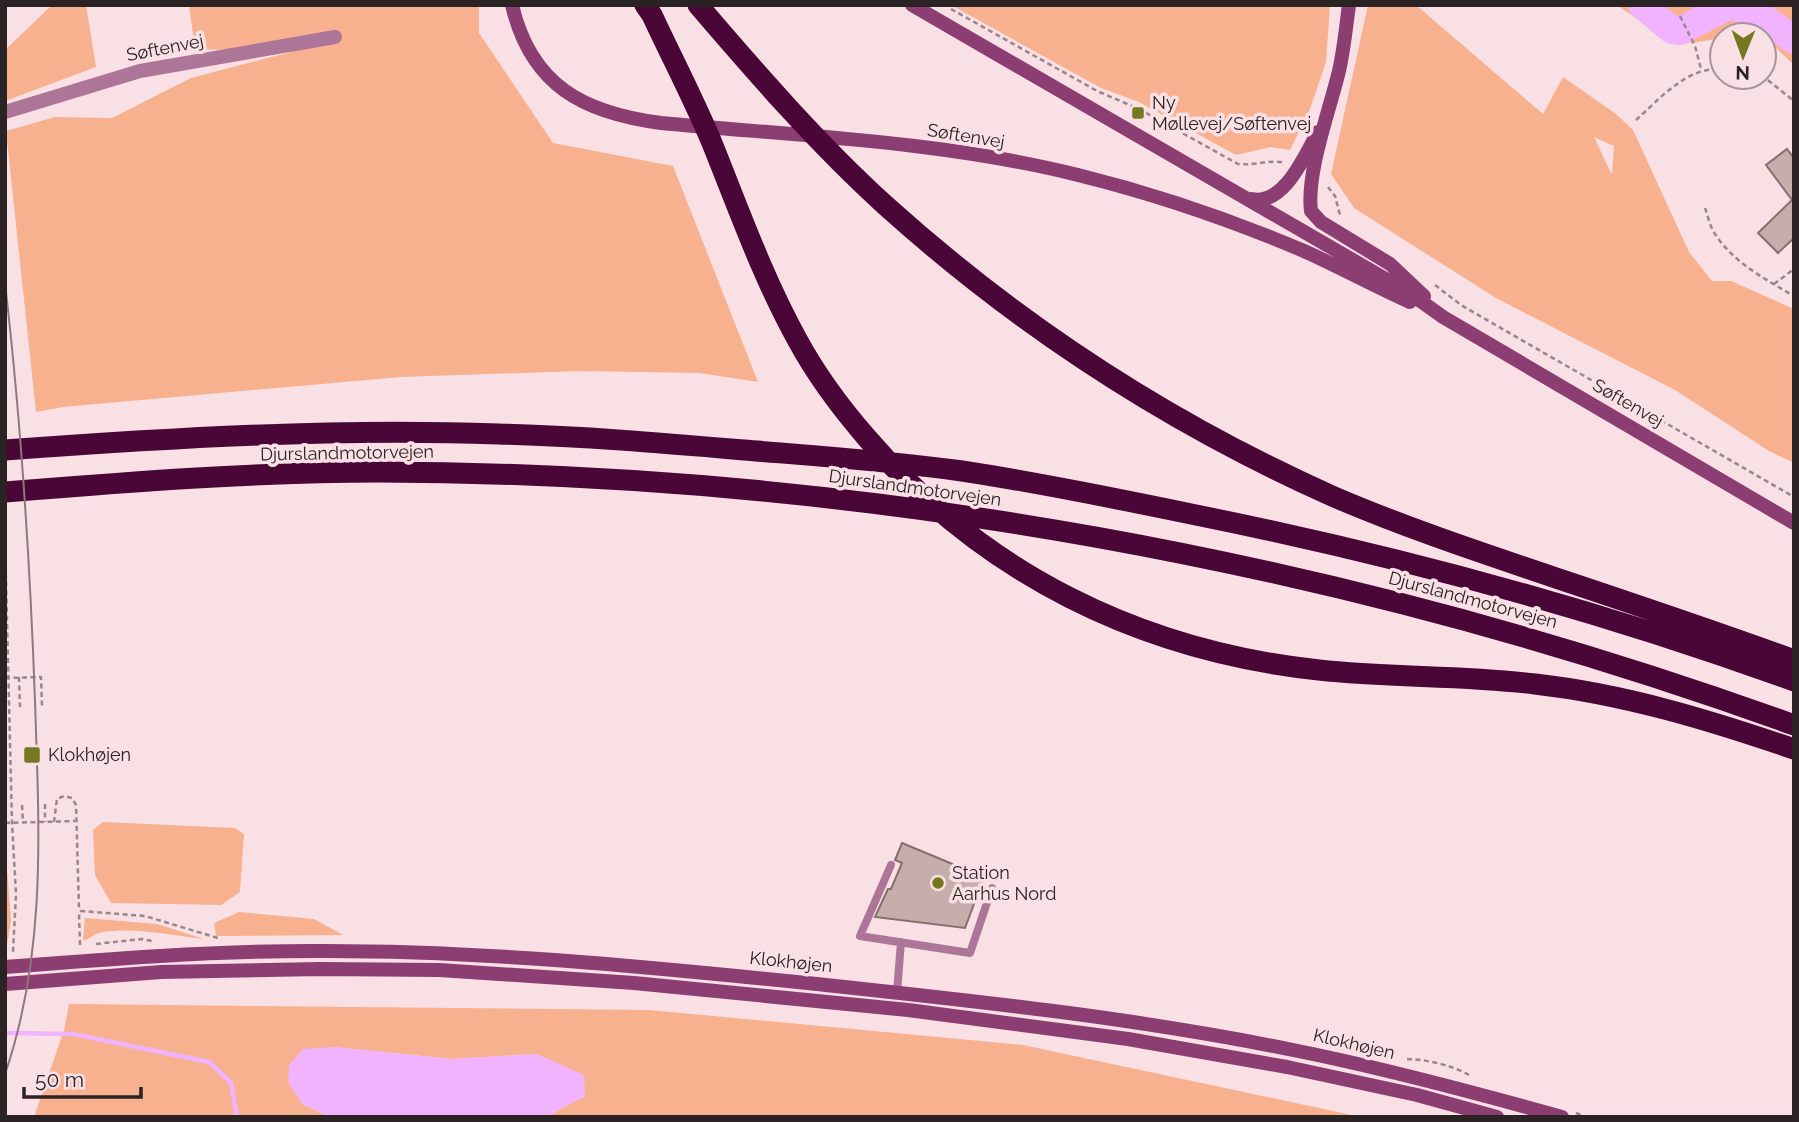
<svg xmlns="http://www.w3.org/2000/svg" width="1799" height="1122" viewBox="0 0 1799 1122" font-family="Raleway,sans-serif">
  <rect width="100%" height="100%" fill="#f8e0e5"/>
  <path fill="#f8b18f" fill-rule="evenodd" d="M52 5H86L96 67 5 101V50Z
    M189 5H479V33L553 143 673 166 758 382 700 373 580 371 401 377 63 407 36 412 6 131 55 117 112 118 191 78 291 52 195 49Z
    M951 5H1330L1326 62 1309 112 1290 150 1271 147 1236 155 1139 102 1101 88Z
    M1368 5H1416L1543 114 1563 77 1616 114 1633 130 1689 252 1712 281H1731L1794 309V463L1769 451 1675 390 1496 298 1354 208 1331 174ZM1594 137 1614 146 1612 173H1611Z
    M1616 5H1794V65L1774 46 1764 43V35H1722V38L1692 43 1669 39Z
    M103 822 235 828 244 834 240 892 221 905 111 903 95 875 93 830Z
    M5 842 11 920 5 957Z
    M239 912 314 919 343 935 216 936 214 923Z
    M85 918 157 924 204 939C171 935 136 927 103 932 94 933 91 939 83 940Z
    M69 1004 649 1010 1023 1045 1361 1117H546L585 1096 537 1054 452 1059 333 1047 302 1104 330 1117H34L64 1030Z"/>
  <path fill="#f1b2fe" d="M333 1047 452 1059 537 1054 584 1075 585 1096 546 1117H330L302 1104 288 1082 289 1065 303 1049Z"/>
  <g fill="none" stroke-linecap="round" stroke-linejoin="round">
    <path stroke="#f1b2fe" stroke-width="4.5" d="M5 1033 73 1034 209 1062 231 1083 237 1117"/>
    <path stroke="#f1b2fe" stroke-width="28" d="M1642 5 1672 30 1680 31 1728 6 1757 13 1794 40"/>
  </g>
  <path fill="#c6aeac" stroke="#856f6d" stroke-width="2" d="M1787 149 1794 158V238L1778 253 1758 233 1792 200 1766 165Z
    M902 843 984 877 965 928 875 917 888 889H891L902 863 895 860Z"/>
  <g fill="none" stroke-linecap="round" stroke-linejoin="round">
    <path stroke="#98878b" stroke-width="2.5" stroke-dasharray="5 3.5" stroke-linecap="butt" d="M951 9 1097 91 1139 109 1238 164C1255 166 1269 159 1285 163
      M1680 16 1695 46 1701 69
      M1760 77 1769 81 1794 101
      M1636 120C1661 98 1686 67 1722 69
      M1328 187 1335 196 1340 215
      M1705 208C1708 216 1710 227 1715 234 1734 263 1765 279 1794 296
      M1774 284 1794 269
      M1435 285 1461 305 1794 497
      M5 539 12 823 16 894 13 952
      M19 677 20 707
      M5 678 41 677 42 706
      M45 804V822
      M22 805 23 822
      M54 822 57 799 64 796 72 798 76 805 79 908 81 911 145 916 218 938
      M5 823 75 821
      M96 944 142 939 152 941
      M80 945 79 914 81 911
      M1407 1059C1429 1060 1452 1065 1471 1076
      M1576 1113 1586 1117"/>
    <path stroke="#ad7699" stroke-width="8" d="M891 865 860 936 970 953 992 888
      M897 992 901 942"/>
    <path stroke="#ad7699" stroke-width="14" d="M5 112 140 71 335 37"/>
    <path stroke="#8c3e73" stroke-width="14" d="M512 5C531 86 584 113 661 123 799 136 942 141 1078 175 1155 194 1231 220 1304 251 1340 267 1374 286 1410 302
      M912 5 1408 292 1443 317 1794 523
      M1349 5C1346 27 1344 49 1339 71 1330 109 1306 173 1311 211L1321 222 1390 264 1424 296
      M1252 199C1284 206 1305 155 1318 132
      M5 967C108 959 210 951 313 951 481 950 649 967 817 984 976 1001 1137 1018 1293 1050 1384 1068 1473 1092 1562 1117
      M5 984 161 972 320 969 439 970 634 983 908 1010 1128 1039 1287 1067 1417 1095 1497 1117"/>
    <path stroke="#490637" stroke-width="21" d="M645 5 652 15C672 58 694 100 712 143 739 210 763 278 798 341 817 376 841 408 867 438 984 574 1141 651 1319 670 1390 678 1463 675 1535 684 1624 694 1709 720 1794 749
      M698 5C757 74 818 144 885 205 1018 325 1169 423 1332 496 1404 527 1479 552 1553 577 1634 604 1714 631 1794 660
      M5 450C169 438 334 428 498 434 580 436 662 443 744 450 817 456 890 461 962 471 1041 483 1119 499 1196 515 1399 556 1599 610 1794 681
      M5 492C129 482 255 472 379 472 860 473 1342 561 1794 725"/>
    <path stroke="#8a7a7e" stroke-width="2" d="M5 283C21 421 30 561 35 701 39 827 47 952 5 1074"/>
  </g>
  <g fill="#76781f" stroke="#f8e0e5" stroke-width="2.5">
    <rect x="1131" y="106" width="14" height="14" rx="3.5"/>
    <rect x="23" y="746" width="18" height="18" rx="3.5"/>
    <circle cx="938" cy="883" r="7"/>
  </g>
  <g text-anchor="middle" stroke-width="7" stroke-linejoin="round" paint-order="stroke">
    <g font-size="18" fill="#2b2224" stroke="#f8e0e5">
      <text transform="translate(165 48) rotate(-11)" y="6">Søftenvej</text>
      <text transform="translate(966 136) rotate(9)" y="6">Søftenvej</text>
      <text transform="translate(1628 403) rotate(30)" y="6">Søftenvej</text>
      <text transform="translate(347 453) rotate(-1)" y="6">Djurslandmotorvejen</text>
      <text transform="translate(915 488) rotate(8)" y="6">Djurslandmotorvejen</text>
      <text transform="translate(1473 600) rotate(15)" y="6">Djurslandmotorvejen</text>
      <text transform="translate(791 962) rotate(6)" y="6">Klokhøjen</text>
      <text transform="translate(1354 1044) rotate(13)" y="6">Klokhøjen</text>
    </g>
    <g font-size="18" fill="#2b2224" stroke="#f8e0e5" text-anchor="start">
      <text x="1152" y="109">Ny<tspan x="1152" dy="21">Møllevej/Søftenvej</tspan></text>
      <text x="48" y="761">Klokhøjen</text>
      <text x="952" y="879">Station<tspan x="952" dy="21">Aarhus Nord</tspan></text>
    </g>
  </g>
  <rect width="1799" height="1122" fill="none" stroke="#2b2224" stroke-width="14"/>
  <g transform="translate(1743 56) rotate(181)"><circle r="33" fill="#f8e0e5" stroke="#a69498" stroke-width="2"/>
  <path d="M0-5L12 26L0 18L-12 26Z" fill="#76781f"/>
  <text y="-10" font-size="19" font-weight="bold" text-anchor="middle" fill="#2b2224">N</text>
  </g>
  <path d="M24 1087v10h117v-10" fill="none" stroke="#2b2224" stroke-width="3.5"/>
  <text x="35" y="1087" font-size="21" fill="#2b2224" stroke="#f8e0e5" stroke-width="5" paint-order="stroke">50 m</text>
</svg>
